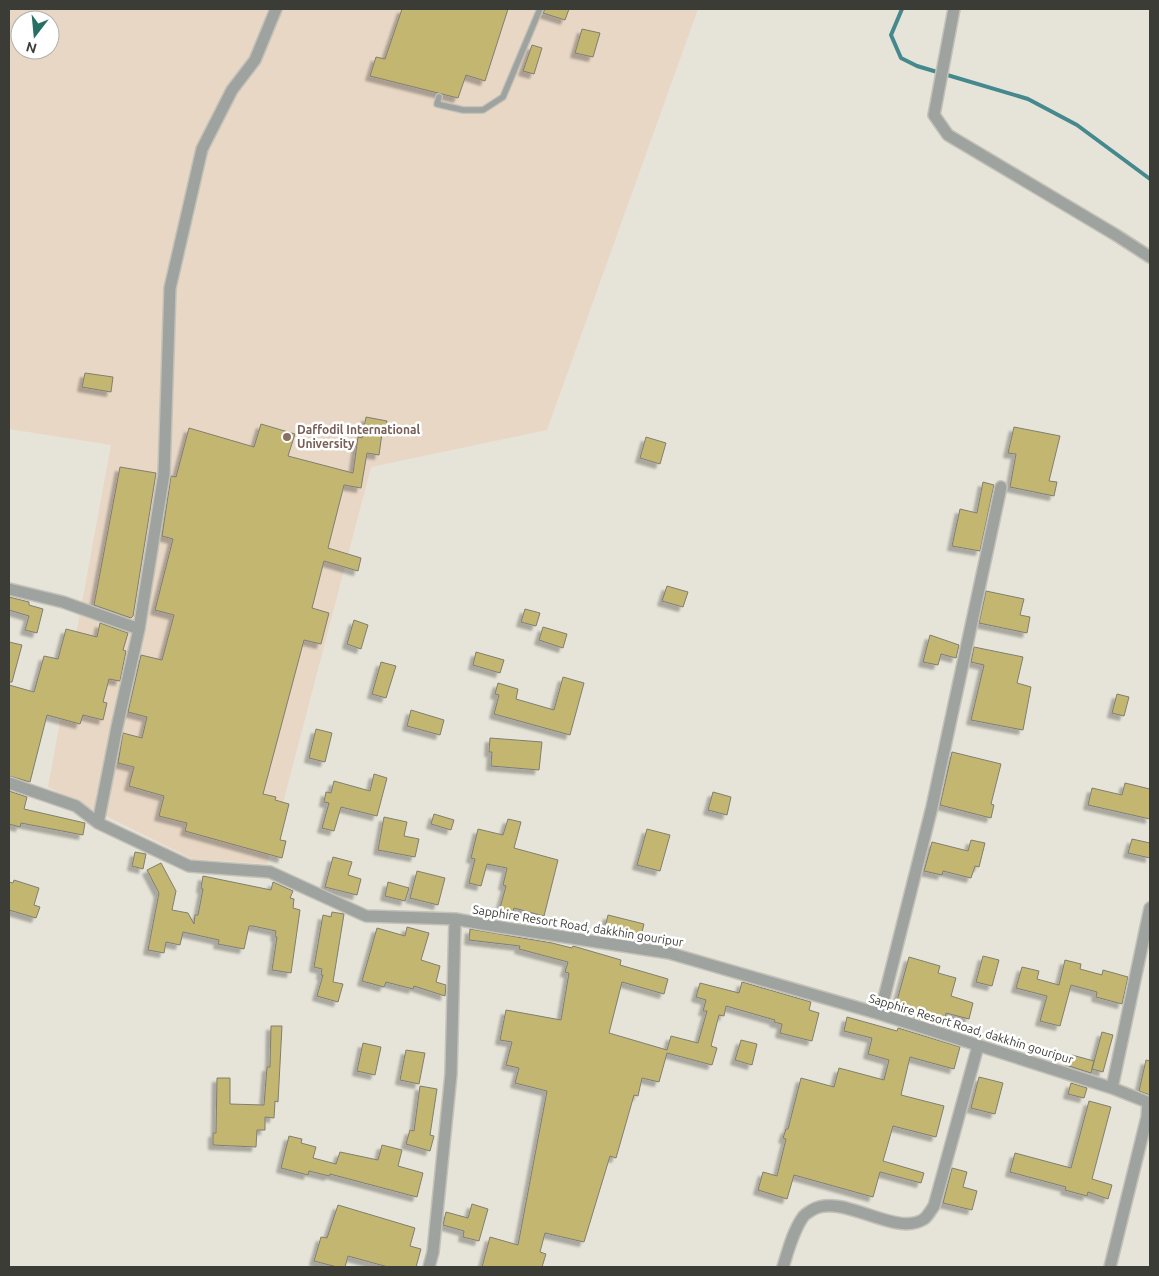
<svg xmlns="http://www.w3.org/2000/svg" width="1159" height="1276" viewBox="0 0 1159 1276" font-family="Ubuntu,sans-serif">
  <defs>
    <filter id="shadow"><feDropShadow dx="-4.5" dy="4.5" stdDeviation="1" flood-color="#0004"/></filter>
  </defs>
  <rect width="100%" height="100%" fill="#e6e4d8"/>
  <path fill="#e8d7c5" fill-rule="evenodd" d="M9 9H698L547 430 371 467 267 864 192 859 48 787 111 445 9 429ZM20 20H50V50H20Z"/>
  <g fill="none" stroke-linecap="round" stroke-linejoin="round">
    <path stroke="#45898f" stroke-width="4" d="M902 9 891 35 901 58 917 66 1028 99 1077 125 1150 179"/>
  </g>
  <path fill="#c2b670" stroke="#807e73" filter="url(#shadow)" d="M402 9H508L485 81 466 75 458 98 370 76 376 57 385 59Z
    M545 9H569L565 20 543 13Z
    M582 29 600 33 593 57 575 53Z
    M532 45 542 48 534 74 523 71Z
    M85 373 113 377 111 392 82 387Z
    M366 417 387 421 385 433H382L379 455 367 453 361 488 344 485 328 548 361 558 358 571 324 561 312 608 329 613 321 644 304 640 263 794 276 797 275 800 289 804 280 840 286 841 282 858 185 831 187 823 159 816 164 796 129 786 134 767 118 763 123 733 142 738 147 717 128 712 141 655 162 660 174 615 155 610 173 539 162 536 171 476 176 477 189 428 254 447 261 424 295 434 288 456 353 473 358 437 362 438Z
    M1014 427 1060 436 1049 481 1057 482 1054 496 1010 487 1016 454 1008 453Z
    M646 437 666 443 660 464 640 458Z
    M120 467 156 473 133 616 131 618 94 605Z
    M983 482 994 485 980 551 952 546 960 509 977 513Z
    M667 586 688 592 683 607 662 601Z
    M986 591 1024 599 1020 615 1030 617 1027 633 979 623Z
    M9 597 29 602V605L43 609 37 633 25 630 29 616 9 610Z
    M525 609 540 613 536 626 521 622Z
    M354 620 368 625 361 649 347 644Z
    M100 623 128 633 123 650 126 651 120 681 109 679 103 702 107 703 103 720 83 715 80 724 47 715 30 782 9 776V685L34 692 44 656 58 659 66 629 97 637Z
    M543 627 567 634 563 648 539 640Z
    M930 635 959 645 956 658 941 654 938 665 923 662Z
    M9 642 22 645 12 682H9Z
    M974 647 1023 657 1017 683 1031 687 1023 730 971 720 984 665 971 662Z
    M476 652 504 660 500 673 473 665Z
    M381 662 396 666 386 698 372 694Z
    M563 677 584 683 570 735 494 714 499 695 495 694 498 683 518 689 516 699 554 710Z
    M1117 694 1129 697 1124 716 1112 713Z
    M411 710 444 720 440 735 407 726Z
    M316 729 332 733 325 762 309 758Z
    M490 738 542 742 539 770 491 766 492 752H489Z
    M952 752 1001 764 991 804 994 805 991 818 940 805Z
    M374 774 387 778 377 816 341 807 334 831 322 828 329 803 324 802 326 792 331 793 334 781 370 791Z
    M1125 783 1150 789V819L1088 805 1092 788 1122 795Z
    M9 791 27 797 24 809 85 823 83 835 21 823 20 827 9 824Z
    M713 792 731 797 727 815 708 810Z
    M434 814 454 820 451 830 431 824Z
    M384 817 407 822 404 836 419 839 415 857 378 850Z
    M508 819 521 822 514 848 558 860 544 916 514 908 510 921 497 919 506 886 503 885 507 868 487 864 481 886 469 883 475 859 471 858 478 829 503 835Z
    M647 829 670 835 660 871 637 865Z
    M1132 839 1150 843V858L1128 853Z
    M971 840 985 843 979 867 975 866 971 878 943 871 942 875 924 871 932 842 968 851Z
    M135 852 146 854 143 869 132 866Z
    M333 857 352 862 348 875 361 879 357 895 325 887Z
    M161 863 176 891 172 910 188 913 194 924 195 915H198L203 889 201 888 203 876 271 890 273 882 293 891 290 898 294 899 293 908 300 910 291 973 272 970 277 937 275 936 276 931 253 926H249L244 949 218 944 219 940 183 932 180 945 166 942 164 953 148 950 159 893 147 870Z
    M417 871 445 878 438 905 410 898Z
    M14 880 39 888 34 905 40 907 36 918 9 910V882L13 883Z
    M388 882 409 888 405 901 385 896Z
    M332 912 344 914 333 982 343 984 338 1002 317 996 323 975H321L322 969 314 967 323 915 331 917Z
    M608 915 644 924 640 940 604 931Z
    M407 927 429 933 421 960 440 966 436 982 446 985 445 996 414 986 413 989 386 982 384 987 362 981 377 928 405 936Z
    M470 929 552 943 572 948 573 946 621 960 620 965 668 979 664 994 622 982 609 1033 667 1050 671 1036 698 1043 707 1011H703L706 1000 696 997 700 983 739 993 742 982 811 1002 809 1010 819 1013 812 1041 780 1033 782 1024 774 1022 775 1020 726 1006 724 1016 719 1015 711 1046 717 1048 712 1065 667 1053 659 1082 642 1078 638 1096 634 1095 616 1158 610 1156 584 1242 545 1233 540 1252 546 1254 542 1267H482L490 1237 518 1245 547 1091 515 1083 519 1068 506 1065 512 1042 500 1040 506 1010 561 1020 569 973 565 972 568 962 519 949 520 946 469 940Z
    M983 956 999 960 992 986 976 982Z
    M909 957 940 966 938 973 956 978 951 996 973 1003 969 1019 946 1013 945 1019 929 1015 927 1021 901 1013 902 1010 895 1008Z
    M1065 960 1081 964 1080 969 1102 975 1103 970 1128 977 1122 1004 1096 997 1097 992 1071 985 1060 1026 1040 1021 1047 996 1016 988 1022 967 1039 971 1037 979 1059 985Z
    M847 1017 897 1031 898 1028 960 1047 954 1069 910 1057 901 1095 944 1106 936 1137 893 1126 883 1161 924 1173 921 1183 880 1172 873 1197 794 1175 787 1199 758 1190 763 1172 777 1176 786 1139 783 1138 786 1129H788L801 1078 834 1087 839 1068 884 1080 889 1060 868 1054 872 1038 844 1031Z
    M271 1026H282L278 1102 275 1101 274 1118 265 1117V1130H257L256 1147 213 1145V1133H216L217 1078H230V1104L264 1105 267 1067H270Z
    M1102 1032 1113 1035 1103 1072 1092 1069Z
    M741 1040 757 1044 752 1065 735 1060Z
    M363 1043 381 1047 375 1075 357 1071Z
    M406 1050 425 1053 419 1084 400 1080Z
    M1072 1055 1094 1061 1091 1073 1069 1066Z
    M1146 1060 1150 1061V1095L1139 1091Z
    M979 1077 1003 1083 995 1114 971 1108Z
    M1071 1083 1087 1088 1084 1098 1068 1094Z
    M420 1086 437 1089 430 1135 434 1136 430 1151 406 1144 410 1130 414 1131Z
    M1089 1101 1111 1107 1092 1179 1112 1185 1108 1199 1088 1192 1087 1196 1065 1190 1066 1187 1010 1172 1015 1153 1071 1168Z
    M289 1136 302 1139 301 1143 316 1147 313 1158 336 1164 340 1152 378 1160 382 1145 402 1150 398 1166 423 1173 417 1197 330 1174 329 1176 309 1171 308 1175 281 1168Z
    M952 1168 967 1172 963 1187 977 1191 972 1210 943 1203Z
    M472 1204 488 1209 479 1241 463 1237 464 1231 443 1225 446 1212 468 1218Z
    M338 1205 415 1228 410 1246 421 1249 416 1267H388L348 1256 345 1267H337L314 1261 321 1237 327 1238Z"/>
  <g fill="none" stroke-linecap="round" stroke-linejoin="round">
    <g stroke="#c4c2b8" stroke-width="8">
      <path id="lane" d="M439 97 437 104 463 110H483L503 97 540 9"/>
    </g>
    <g stroke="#c4c2b8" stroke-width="14">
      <path id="street" d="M954 9 934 115 948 135 1116 235 1150 257
        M9 589 63 602 139 629 164 474 170 288 202 149 232 90 255 60 276 9
        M9 783 76 806 98 823 189 866 270 872 366 916 455 919 500 927 669 953 880 1014 1112 1088 1150 1103
        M98 823 117 727 139 629
        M880 1014 932 807 1001 487
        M1112 1088 1150 908
        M429 1267 433 1252 451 1074 455 919
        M783 1267C788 1251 793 1231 803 1217 805 1214 809 1212 812 1210 843 1192 895 1238 924 1219 928 1216 931 1210 934 1206L978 1046
        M1110 1267 1147 1117 1148 1102"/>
    </g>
    <use href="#lane" stroke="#9ea3a0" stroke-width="5.5"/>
    <use href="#street" stroke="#9ea3a0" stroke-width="11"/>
  </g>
  <circle fill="#8d6e63" stroke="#fff" stroke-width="2" cx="287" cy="437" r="5"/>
  <g text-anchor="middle" stroke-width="5" stroke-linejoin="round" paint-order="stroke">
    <g font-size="12" font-weight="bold" fill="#785e54" stroke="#fff" text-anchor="start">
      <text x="297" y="434">Daffodil International<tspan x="297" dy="14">University</tspan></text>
    </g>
    <g font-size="12" fill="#3c3c37" stroke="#fff">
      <text transform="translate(578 926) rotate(9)" y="4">Sapphire Resort Road, dakkhin gouripur</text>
      <text transform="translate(971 1029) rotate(17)" y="4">Sapphire Resort Road, dakkhin gouripur</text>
    </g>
  </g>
  <rect width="1159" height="1276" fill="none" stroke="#3c3c37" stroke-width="20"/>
  <g transform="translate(35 35) rotate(196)"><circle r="24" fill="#ffffff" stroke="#b1b1af"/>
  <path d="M0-4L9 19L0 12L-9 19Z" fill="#276f65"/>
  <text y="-8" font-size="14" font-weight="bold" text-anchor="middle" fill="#3c3c37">N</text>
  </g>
</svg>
